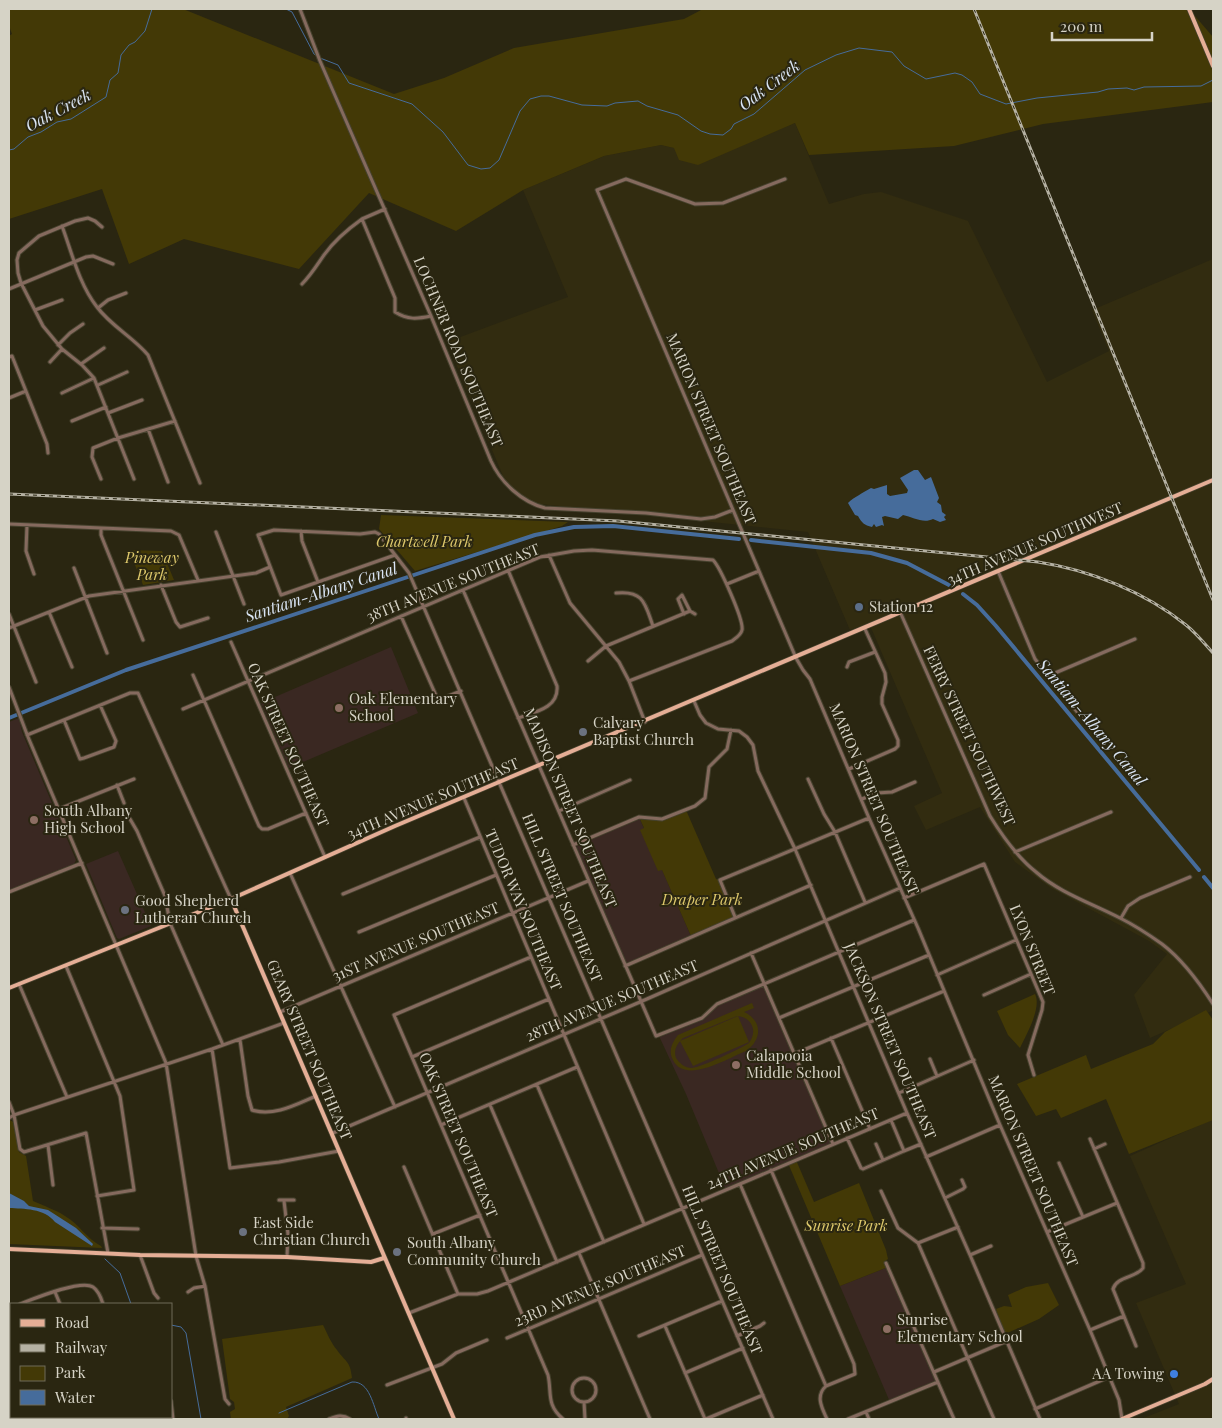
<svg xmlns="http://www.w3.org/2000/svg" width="1222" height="1428" viewBox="0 0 1222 1428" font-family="'Playfair Display',serif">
  <rect width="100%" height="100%" fill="#2a2611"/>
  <path fill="#322c10" d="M795 123 829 204 864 194 881 192 968 221 1047 382 1109 351 1092 310 1213 259V1013L1212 1011 1150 1038 1134 995 1167 954 1149 941 1051 888 1015 862 980 807 926 830 914 806 942 793 869 623 850 630 808 532 540 504 518 494 503 476 447 342 568 297 523 190 604 156 661 145 674 148 766 135Z
    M1213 1119V1419H1141L1179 1404 1136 1303 1186 1284 1130 1156Z"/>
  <path fill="#3a2822" d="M391 647 418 713 289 768 261 703Z
    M19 718 22 732 76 860 74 864 9 890V722Z
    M639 817 691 936 625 966 573 845Z
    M118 851 151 926 119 939 117 938 86 864Z
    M764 983 833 1144 726 1190 686 1094 659 1036 701 1018 714 1006Z
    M888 1267 938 1382 890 1402 840 1286Z"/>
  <path fill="#433906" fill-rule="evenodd" d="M9 9H183L394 94 444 78 514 48 684 19 703 9H1189L1213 37V102L1043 124 954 146 809 155 795 123 698 165 679 160 674 148 661 145 604 156 523 190 456 231 369 193 299 269 184 239 129 264 102 189 9 219V36L12 34 9 26Z
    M381 515 568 522 562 526 415 571 379 529Z
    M129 550 162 551 174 580 143 585Z
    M686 810 716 879 720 880 735 917 691 936 662 870 658 871 640 830 644 828 639 817 662 819Z
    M1035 994C1042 1008 1026 1035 1020 1048L1008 1035 997 1011Z
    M752 1003 754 1008 744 1012C763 1021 762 1040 746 1051 728 1058 685 1085 673 1060 668 1051 672 1043 678 1035ZM737 1016C752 1017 758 1031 749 1043 740 1049 702 1067 692 1068 685 1068 679 1063 676 1058 673 1049 678 1043 683 1038Z
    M1206 1010 1213 1020V1120L1129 1154 1106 1099 1061 1118 1056 1109 1036 1116 1017 1084 1086 1055 1091 1069 1153 1044 1165 1032Z
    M738 1016 749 1042 693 1066 680 1041Z
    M10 1120 13 1122 19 1152 26 1156 33 1201C44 1206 56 1210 65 1216 80 1225 86 1238 101 1246L102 1248 9 1244V1121Z
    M796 1160 814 1202 859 1183 886 1250 888 1259 885 1261 888 1267 840 1286 788 1163Z
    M1048 1283 1059 1305 1039 1319 1005 1334 996 1309 1004 1306 1012 1307 1008 1295 1026 1287Z
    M323 1325C327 1333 331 1343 337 1350 346 1363 350 1360 352 1378L286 1407 289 1416 287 1419H231L230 1412 235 1409 234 1402 230 1399 222 1339Z"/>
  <path fill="#466c9b" d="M914 470H918L925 480 931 477 939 498 937 502 941 505 942 512 946 515 944 517 946 520 940 522 933 519C923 524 913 517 903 515L898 519 885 516 882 517 884 526 882 525 876 527 874 524 872 527C864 525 862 523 858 516L855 515 848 503C854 497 863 493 871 488L874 489 887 485V494L890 496 907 493 908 490 900 478Z
    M9 1193 24 1201 29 1206 48 1210 76 1228 93 1244 92 1246 55 1222C44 1208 24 1209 9 1208Z"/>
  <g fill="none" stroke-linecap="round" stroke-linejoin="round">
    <path stroke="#466c9b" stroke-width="1" d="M286 9 292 12 314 54 317 56
      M320 58 338 65 349 83 412 104 443 132 468 165 481 169 490 168 499 160 520 111 530 99 541 96H549L582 105 607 106 615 103 638 101 647 106 678 115 701 131 710 134 723 135 731 129 734 124 754 114 805 70 836 55 859 48 892 52 904 66 926 79 955 73 962 75 972 82 980 94 1006 104 1037 98 1098 92 1108 89 1127 88 1134 90 1144 87 1201 86 1213 80
      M9 150 14 149 28 137 41 132 57 122 71 119 106 97 110 80 118 73 121 55 129 45 135 42 145 31 152 9
      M105 1259 120 1273 131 1304
      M171 1325 181 1327 186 1333 201 1419
      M279 1413 352 1382C370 1381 373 1406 379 1419"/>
    <path stroke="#466c9b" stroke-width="4" d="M751 540 871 553 907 563 949 585
      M963 594 977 605 996 626 1199 870
      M9 718 126 670 535 535 574 527 613 526 739 539
      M1204 877 1213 888"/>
    <g stroke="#46422e" stroke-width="5">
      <path id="minor" d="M300 9 320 61 431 316 491 461C501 483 522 502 545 508L646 513 701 519 715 517 733 510
        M785 179 723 203 695 204 626 179 597 190 796 658 803 670 810 679 869 818 918 928 1000 1125 1090 1330 1119 1400 1122 1419
        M385 209 362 219 395 298V312C408 320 417 319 431 316
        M62 226C72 253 79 284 97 307 111 326 133 337 148 355L200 483
        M102 227 95 221 88 218 75 221 39 236 19 253 17 260 18 273 21 283 43 326 62 349 82 365 94 378 134 479
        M302 284C311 275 317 265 324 255 334 241 348 229 362 219
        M9 289 86 257 93 256 113 264
        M98 308 108 300 126 293
        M35 310 62 300
        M58 345 70 333 83 324
        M9 357 12 356 47 444 48 453
        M50 362 62 349
        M81 364 104 348
        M98 385 127 372
        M62 393 94 378
        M9 398 26 391
        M108 413 142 400
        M72 421 106 407
        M148 429 168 482
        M101 479 92 457 93 448 118 438 175 421
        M9 524 171 531 179 535 198 580
        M27 525 26 551 34 574
        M101 529V535L143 640
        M301 531 302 541 318 582
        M216 532 244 604
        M395 555 281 595 258 535 274 530 360 534 375 532 379 534 409 573 773 1419
        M549 555 570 603 619 662 629 681 645 722
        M74 568 107 653
        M508 570 557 686C559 708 535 712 518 718
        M998 571 1035 659 1090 728
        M727 584 759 571
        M161 585 176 622 180 627 208 618
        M463 590 656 1036 702 1018 717 1004 914 920
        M616 593C644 590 645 604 653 626
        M49 612 72 667
        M9 614 36 682
        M684 614 678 599 682 595 690 611 695 614
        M901 614 990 816C1003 837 1017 857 1036 872 1060 893 1091 903 1120 918 1134 925 1148 934 1162 944 1183 960 1199 982 1213 1004
        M401 616 438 700 461 691
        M9 628 89 596 256 573 270 567
        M231 642 325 857
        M588 661 606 646 690 611
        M847 667 849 662 875 652
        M193 675 259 826 262 829H268L306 813
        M1048 676 1135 639
        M9 687 28 737 166 1063 196 1256 205 1286 225 1399 229 1404
        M694 701 700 715 706 723 718 729 739 731 747 737 753 745 758 771 795 849 907 1113 970 1255 1040 1419
        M183 709 540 557 574 551 592 550 713 560C720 567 744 620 742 630 741 635 736 638 732 641L629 681
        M64 720 80 759 84 758 114 747 116 741 100 705
        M27 735 130 693H138L231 899
        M849 769 895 749 898 746V740L882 704V697L886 682 885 673 865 629
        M808 779 824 814 835 832 865 902
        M117 785 124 803
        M464 798 644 1224
        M862 799 877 793 892 792 915 782
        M59 809 134 779
        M559 811 630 780
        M130 819 137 831 165 896 170 923 223 1045
        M573 845 639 817 662 819 695 806 705 798 709 767 727 749 731 730
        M1015 852 1111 812
        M290 873 395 1107
        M9 892 82 863
        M343 894 480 837
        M904 898 984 864 1043 1002 1042 1010 1028 1055 1034 1075
        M735 917 720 880 869 818
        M1121 918 1128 906 1140 898 1190 877
        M359 932 496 875
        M751 953 833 1144
        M531 957 394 1015 548 1375C552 1393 546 1405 563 1419
        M66 966 120 1096 134 1190 97 1196
        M625 966 811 885
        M937 975 1016 940
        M19 984 67 1097
        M984 995 1031 974
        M280 1012 588 881
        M779 1018 929 955
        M831 1038 870 1129
        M240 1040 248 1096 252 1110C274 1117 297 1104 316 1096
        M212 1049 230 1168 279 1162 339 1151
        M794 1054 944 991
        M412 1057 549 999
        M930 1059 937 1076
        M537 1085 604 1242
        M899 1093 974 1060
        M9 1102 14 1115 20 1149 24 1152 86 1133 108 1253
        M490 1105 557 1262
        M9 1118 14 1115 212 1049 284 1023
        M441 1125 577 1067
        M333 1133 640 1002 900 888
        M847 1138 861 1168 863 1169 904 1151 891 1120
        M1090 1139 1143 1263V1268C1136 1278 1117 1276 1113 1289L1136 1346
        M876 1144 883 1160
        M48 1145 53 1185
        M1094 1149 1105 1144
        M904 1151 921 1144
        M926 1157 1000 1125
        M1059 1163 1083 1217
        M404 1167 458 1294
        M771 1170 854 1364 855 1374 826 1386
        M740 1184 826 1386C815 1396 822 1408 827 1419
        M881 1191 898 1228 918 1243 994 1419
        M945 1198 963 1189 965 1187 962 1180
        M279 1200H294
        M284 1201 288 1234 287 1257
        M102 1228 138 1229
        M1047 1232 1117 1203
        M433 1234 480 1215
        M918 1243 958 1227
        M579 1253 650 1419
        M140 1255 154 1293 158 1298
        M970 1255 991 1246
        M886 1263 954 1419
        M55 1292 60 1304
        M188 1292 194 1288 205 1286
        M20 1304C33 1299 81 1279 93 1287 99 1291 101 1298 103 1304
        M9 1309 11 1308
        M409 1313 458 1294H477L488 1291 907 1113
        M665 1326 705 1419
        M1090 1330 1124 1316
        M639 1336 722 1301
        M737 1336 760 1326 764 1323
        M507 1338 702 1255
        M934 1372 1007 1341
        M685 1373 743 1348
        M572 1390a12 12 0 1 1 24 0a12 12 0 1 1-24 0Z
        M387 1385 442 1364 456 1353 487 1340
        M171 1401 173 1419
        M584 1402 585 1419
        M1035 1409 1109 1377
        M866 1412 869 1419
        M134 1417 137 1419
        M406 1418V1419
        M16 1419 22 1417
        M329 1419C337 1416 342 1414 350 1419
        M706 1419 763 1395
        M848 1419 938 1382"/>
    </g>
    <g stroke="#46422e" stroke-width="5.5">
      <path id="major" d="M1189 9 1213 66
        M231 899 454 1419
        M9 988 231 899 395 826 1213 480
        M9 1249 140 1255 287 1257 371 1262 384 1258
        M9 1417 10 1419
        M1122 1419 1205 1384 1213 1379"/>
    </g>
    <use href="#minor" stroke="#856a5e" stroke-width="3"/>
    <use href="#major" stroke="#e5ae96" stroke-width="4"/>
    <g stroke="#b5b1a3" stroke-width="3">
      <path id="rail" d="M974 9 1213 600
        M9 494 618 521 1038 562C1090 570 1145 592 1186 625 1196 633 1205 644 1213 653"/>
    </g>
    <use href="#rail" stroke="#2a2611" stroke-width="1" stroke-dasharray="4" stroke-linecap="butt"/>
  </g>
  <circle fill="#5c6f8a" stroke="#2a2611" stroke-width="2" cx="859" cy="607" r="5"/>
  <g fill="#8d6e63" stroke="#2a2611" stroke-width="2">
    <circle cx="339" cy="708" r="5"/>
    <circle cx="34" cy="820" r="5"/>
    <circle cx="736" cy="1065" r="5"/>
    <circle cx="887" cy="1329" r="5"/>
  </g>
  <g fill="#6b7280" stroke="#2a2611" stroke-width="2">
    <circle cx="583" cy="732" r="5"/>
    <circle cx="125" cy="910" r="5"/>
    <circle cx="243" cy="1232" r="5"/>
    <circle cx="397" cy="1252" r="5"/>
  </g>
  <circle fill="#3f7fe0" stroke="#2a2611" stroke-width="2" cx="1174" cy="1374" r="5"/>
  <g text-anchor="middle" stroke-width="4" stroke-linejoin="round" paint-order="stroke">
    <g font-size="15" fill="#d6d3c6" stroke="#2a2611">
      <text transform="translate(458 352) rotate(67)" y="5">LOCHNER ROAD SOUTHEAST</text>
      <text transform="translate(711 429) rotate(67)" y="5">MARION STREET SOUTHEAST</text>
      <text transform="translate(1035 544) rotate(-23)" y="5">34TH AVENUE SOUTHWEST</text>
      <text transform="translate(453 583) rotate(-22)" y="5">38TH AVENUE SOUTHEAST</text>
      <text transform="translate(969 736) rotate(65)" y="5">FERRY STREET SOUTHWEST</text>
      <text transform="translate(288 745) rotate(66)" y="5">OAK STREET SOUTHEAST</text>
      <text transform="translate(433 799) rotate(-23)" y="5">34TH AVENUE SOUTHEAST</text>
      <text transform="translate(874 799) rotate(67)" y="5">MARION STREET SOUTHEAST</text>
      <text transform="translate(570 808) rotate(67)" y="5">MADISON STREET SOUTHEAST</text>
      <text transform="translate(562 898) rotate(67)" y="5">HILL STREET SOUTHEAST</text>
      <text transform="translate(523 910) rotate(67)" y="5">TUDOR WAY SOUTHEAST</text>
      <text transform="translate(416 942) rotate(-23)" y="5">31ST AVENUE SOUTHEAST</text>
      <text transform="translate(1032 950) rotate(68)" y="5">LYON STREET</text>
      <text transform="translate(612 1001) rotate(-23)" y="5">28TH AVENUE SOUTHEAST</text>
      <text transform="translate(890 1041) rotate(67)" y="5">JACKSON STREET SOUTHEAST</text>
      <text transform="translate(309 1050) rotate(67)" y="5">GEARY STREET SOUTHEAST</text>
      <text transform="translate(458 1135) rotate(67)" y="5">OAK STREET SOUTHEAST</text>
      <text transform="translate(793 1149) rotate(-23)" y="5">24TH AVENUE SOUTHEAST</text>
      <text transform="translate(1033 1171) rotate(67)" y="5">MARION STREET SOUTHEAST</text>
      <text transform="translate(722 1270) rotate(67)" y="5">HILL STREET SOUTHEAST</text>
      <text transform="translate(600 1286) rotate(-23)" y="5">23RD AVENUE SOUTHEAST</text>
    </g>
    <g font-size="15" font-style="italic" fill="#dec96c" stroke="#2a2611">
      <text x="424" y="547">Chartwell Park</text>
      <text x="152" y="563">Pineway<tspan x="152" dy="17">Park</tspan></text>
      <text x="702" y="905">Draper Park</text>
      <text x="846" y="1231">Sunrise Park</text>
    </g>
    <g font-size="15" fill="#d6d3c6" stroke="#2a2611" text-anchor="start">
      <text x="869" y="612">Station 12</text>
      <text x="349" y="704">Oak Elementary<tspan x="349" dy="17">School</tspan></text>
      <text x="593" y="728">Calvary<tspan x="593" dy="17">Baptist Church</tspan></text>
      <text x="44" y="816">South Albany<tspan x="44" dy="17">High School</tspan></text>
      <text x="135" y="906">Good Shepherd<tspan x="135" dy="17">Lutheran Church</tspan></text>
      <text x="746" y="1061">Calapooia<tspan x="746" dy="17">Middle School</tspan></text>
      <text x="253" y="1228">East Side<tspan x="253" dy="17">Christian Church</tspan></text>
      <text x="407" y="1248">South Albany<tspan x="407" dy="17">Community Church</tspan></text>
      <text x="897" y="1325">Sunrise<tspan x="897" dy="17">Elementary School</tspan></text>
      <text x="1164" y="1379" text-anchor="end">AA Towing</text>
    </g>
    <g font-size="16" font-style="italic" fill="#dae5f4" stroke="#2a2611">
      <text transform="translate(769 85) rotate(-37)" y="6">Oak Creek</text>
      <text transform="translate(58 110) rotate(-28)" y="6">Oak Creek</text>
      <text transform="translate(321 592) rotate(-18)" y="6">Santiam-Albany Canal</text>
      <text transform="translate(1092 722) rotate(50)" y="6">Santiam-Albany Canal</text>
    </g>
  </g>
  <rect width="1222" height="1428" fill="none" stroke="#d6d3c6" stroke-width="20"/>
  <rect x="10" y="1303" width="162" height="115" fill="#2a2611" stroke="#6f6b59"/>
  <rect x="20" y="1319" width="25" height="8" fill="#e5ae96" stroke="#6f6b59"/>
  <text x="55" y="1328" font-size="15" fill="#d6d3c6">Road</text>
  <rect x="20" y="1344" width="25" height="8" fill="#b5b1a3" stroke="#6f6b59"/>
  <text x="55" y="1353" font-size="15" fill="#d6d3c6">Railway</text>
  <rect x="20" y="1366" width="25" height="15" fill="#433906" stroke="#6f6b59"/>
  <text x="55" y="1378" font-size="15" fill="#d6d3c6">Park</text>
  <rect x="20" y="1390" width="25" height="15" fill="#466c9b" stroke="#6f6b59"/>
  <text x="55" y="1403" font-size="15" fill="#d6d3c6">Water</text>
  <path d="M1052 32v8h100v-8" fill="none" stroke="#d6d3c6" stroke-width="2.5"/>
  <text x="1060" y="32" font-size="15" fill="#d6d3c6" stroke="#2a2611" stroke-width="4" paint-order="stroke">200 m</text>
</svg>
